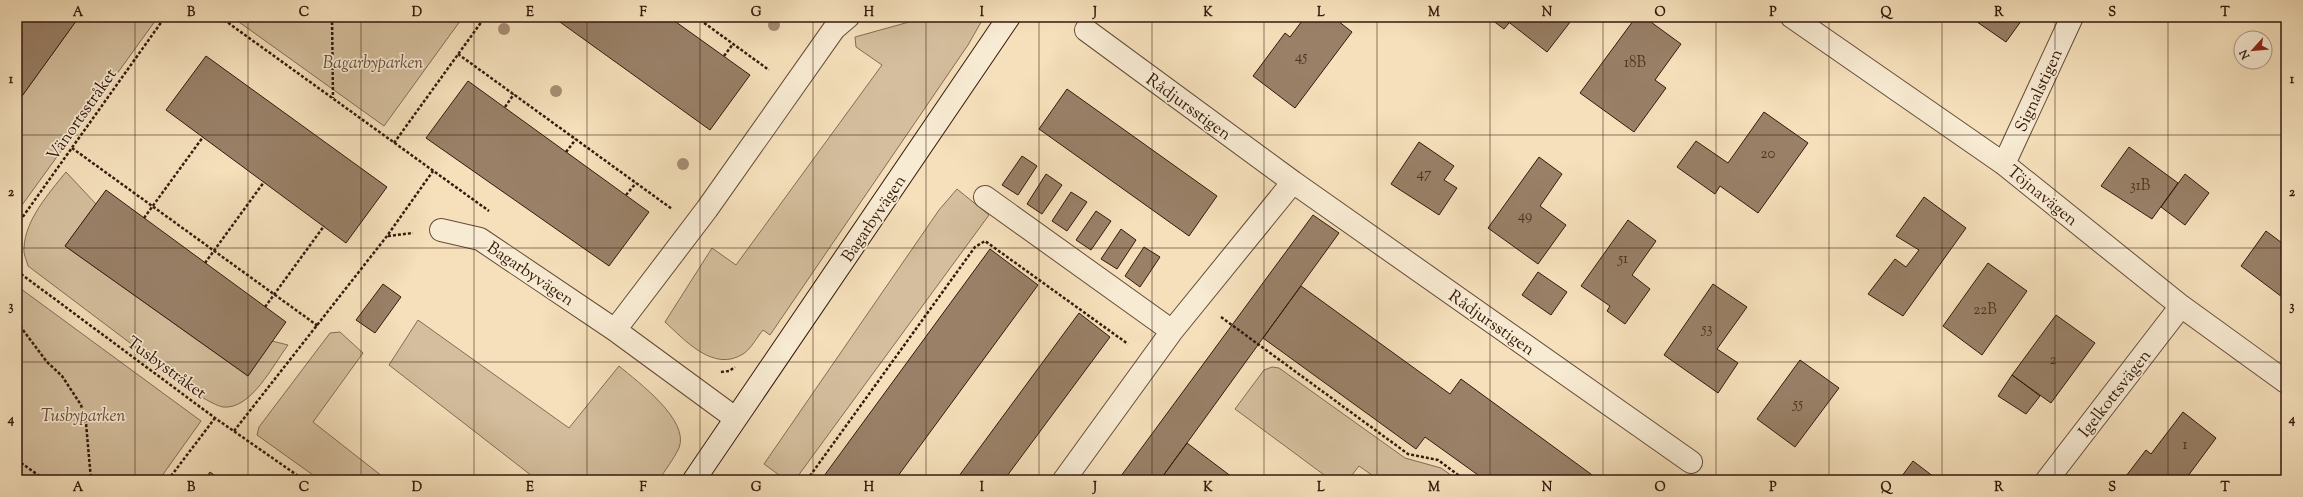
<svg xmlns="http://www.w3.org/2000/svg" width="2303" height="497" viewBox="0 0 2303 497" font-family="'Sorts Mill Goudy',serif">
  <rect width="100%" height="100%" fill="#f5e0bb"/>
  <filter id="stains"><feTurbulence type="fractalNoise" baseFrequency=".005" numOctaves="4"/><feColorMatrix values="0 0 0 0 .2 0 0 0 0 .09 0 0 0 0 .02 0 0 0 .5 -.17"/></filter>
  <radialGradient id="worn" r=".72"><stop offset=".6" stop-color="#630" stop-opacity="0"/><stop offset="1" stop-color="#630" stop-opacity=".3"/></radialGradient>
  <path fill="#d4be9d" stroke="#846c54" d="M79 17H158L17 212V103Z
    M232 17H463L384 126Z
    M915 17H984L968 45 770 335 763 330C757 337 751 349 743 354 713 373 684 339 665 322L712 248 736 265 882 65 856 47 855 37 909 22Z
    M66 172 96 204 65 246 248 376 272 341 288 345C273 365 251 410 223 407 217 406 209 401 203 398L28 266C27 261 23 254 24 248 25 220 49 193 66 172Z
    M957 189 989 215 795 480H786L764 464 939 210Z
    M17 286 201 421 159 480H17Z
    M418 320 569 428 619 366C638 382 690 420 679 448 674 459 665 470 659 480H529L532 476 389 365Z
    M340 332 363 353 313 422 387 480H320L257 435 259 427 330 333Z
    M1272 367 1279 368 1405 458 1441 468 1458 480H1379L1359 466 1348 480H1331L1235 409 1264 370Z"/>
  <path fill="#998067" stroke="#35190c" d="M17 17H79L17 103Z
    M553 17H669L750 75 710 130Z
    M1305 17H1333L1352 32 1295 108 1253 76 1285 33 1290 37Z
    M1488 17H1508L1506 20 1509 23 1504 29Z
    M1508 17H1574L1547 52 1506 20Z
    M1636 17H1644L1681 44 1655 80 1666 88 1634 132 1580 93Z
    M1970 17H2024L2006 42Z
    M206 56 387 187 346 243 166 110Z
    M468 81 649 212 609 266 426 138Z
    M1067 89 1217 196 1189 236 1039 129Z
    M1764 112 1808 143 1758 213 1720 186 1715 194 1677 167 1696 141 1728 163Z
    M1419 142 1454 166 1444 180 1457 188 1439 215 1391 184Z
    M2129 147 2178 183 2152 219 2101 186Z
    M1022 156 1037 166 1018 195 1002 185Z
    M1539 157 1562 174 1540 206 1566 225 1538 264 1488 228Z
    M1046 174 1062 185 1042 214 1027 204Z
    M2185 174 2209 193 2185 225 2161 207Z
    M106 190 286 322 248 376 65 246Z
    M1071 192 1087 202 1067 231 1052 221Z
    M1924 197 1966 228 1903 316 1868 294 1895 259 1906 267 1919 250 1896 236Z
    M1096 211 1111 221 1091 250 1076 240Z
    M1313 215 1339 233 1187 443 1160 480H1118Z
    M1628 220 1656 241 1632 275 1650 289 1625 324 1607 311 1610 306 1581 286Z
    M1121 229 1136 240 1117 269 1101 259Z
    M2266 231 2286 246V300L2241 266Z
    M1144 247 1160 257 1140 287 1125 276Z
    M990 249 1038 285 895 480H821Z
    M1988 263 2027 291 1982 355 1943 326Z
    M1538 272 1567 292 1551 315 1522 295Z
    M383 284 401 297 375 333 356 320Z
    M1713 284 1747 307 1717 349 1738 363 1718 393 1664 355Z
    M1301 286 1450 394 1461 379 1599 480H1485L1425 437 1416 449 1263 338Z
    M1079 313 1110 337 1004 480H956Z
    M2056 315 2095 343 2051 403 2012 375Z
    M1800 360 1839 388 1795 447 1757 419Z
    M2012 375 2040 396 2026 414 1998 396Z
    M2183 412 2216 438 2185 480H2123L2146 450 2151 454Z
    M1187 443 1236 480H1160Z
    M1913 461 1938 480H1899Z
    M210 472 221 480H204Z"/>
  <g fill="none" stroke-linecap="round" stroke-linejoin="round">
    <g stroke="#654b38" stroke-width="24">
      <path id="street" d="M1792 17 2004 164 2181 306 2286 382
        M2004 164 2072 17
        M1293 182 1691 462
        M985 197 1172 331
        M441 230 480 239 615 330 735 418
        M615 330 707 209 834 29 848 17
        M1064 480 1172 331 1293 182 1086 30
        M2047 480 2181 306"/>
    </g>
    <g stroke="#35190c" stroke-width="24">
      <path id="secondary" d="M694 480 1009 17"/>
    </g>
    <path stroke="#35190c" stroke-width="2.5" stroke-dasharray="3 2" stroke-linecap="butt" d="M220 17 489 211
      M332 17 333 98
      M696 17 769 70
      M458 54 672 209
      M724 56 733 44
      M505 107 514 94
      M394 143 485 17
      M72 148 318 326
      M566 152 576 139
      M626 195 636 183
      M144 218 203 137
      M17 225 165 17
      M388 236 413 233
      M205 263 264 182
      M17 271 215 418 304 480
      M265 307 324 226
      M1221 317 1408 454 1438 460 1465 480
      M17 322 47 362 62 376 81 405 86 423 91 480
      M721 372 729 371 735 367
      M234 431 387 236 433 171
      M17 460 45 480
      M168 480 215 418
      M807 480 975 247 985 241 1128 344"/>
    <use href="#street" stroke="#f8ebd3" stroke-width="22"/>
    <use href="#secondary" stroke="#f8ebd3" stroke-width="22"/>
  </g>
  <g fill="#a68e73">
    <circle cx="774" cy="25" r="6"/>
    <circle cx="504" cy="29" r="6"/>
    <circle cx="556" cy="91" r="6"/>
    <circle cx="683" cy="164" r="6"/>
  </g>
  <path fill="none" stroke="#35190c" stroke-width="1" stroke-opacity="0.55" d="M135 17V480M248 17V480M361 17V480M474 17V480M587 17V480M700 17V480M813 17V480M926 17V480M1039 17V480M1152 17V480M1264 17V480M1377 17V480M1490 17V480M1603 17V480M1716 17V480M1829 17V480M1942 17V480M2055 17V480M2168 17V480M17 135H2286M17 248H2286M17 362H2286"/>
  <g text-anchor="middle" stroke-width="3.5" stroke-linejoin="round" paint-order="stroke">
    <g font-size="15" fill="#4e3323">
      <text x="1301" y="61">45</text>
      <text x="1635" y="67">18B</text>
      <text x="1768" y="158">20</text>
      <text x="1424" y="178">47</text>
      <text x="2140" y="190">31B</text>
      <text x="1525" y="220">49</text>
      <text x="1623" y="263">51</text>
      <text x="1985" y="314">22B</text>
      <text x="1707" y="333">53</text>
      <text x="2053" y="364">2</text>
      <text x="1798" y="408">55</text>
      <text x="2185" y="449">1</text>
    </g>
    <g font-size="17" font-style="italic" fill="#654b38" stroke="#f8ebd3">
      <text x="373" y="68">Bagarbyparken</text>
      <text x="83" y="421">Tusbyparken</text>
    </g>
    <g font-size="17" fill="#35190c" stroke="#f8ebd3">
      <text transform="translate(2038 90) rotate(-65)" y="6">Signalstigen</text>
      <text transform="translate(1189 106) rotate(36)" y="6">Rådjursstigen</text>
      <text transform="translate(81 114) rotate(-55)" y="6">Vänortsstråket</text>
      <text transform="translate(2043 195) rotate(39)" y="6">Töjnavägen</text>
      <text transform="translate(873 218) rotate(-56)" y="6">Bagarbyvägen</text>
      <text transform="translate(531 273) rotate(34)" y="6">Bagarbyvägen</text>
      <text transform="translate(1492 322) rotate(35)" y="6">Rådjursstigen</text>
      <text transform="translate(167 367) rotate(36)" y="6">Tusbystråket</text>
      <text transform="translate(2114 393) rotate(-52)" y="6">Igelkottsvägen</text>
    </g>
  </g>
  <rect width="2303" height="497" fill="none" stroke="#f5e0bb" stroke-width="44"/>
  <g transform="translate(2253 50) rotate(243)"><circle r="19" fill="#f8ebd3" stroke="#aa9783"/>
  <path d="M0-3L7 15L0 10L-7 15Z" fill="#8f2418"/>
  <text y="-6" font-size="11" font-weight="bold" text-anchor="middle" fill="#35190c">N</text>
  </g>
  <rect x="22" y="22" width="2259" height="453" fill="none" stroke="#35190c" stroke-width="1.5"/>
  <g font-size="13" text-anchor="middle" font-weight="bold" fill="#35190c">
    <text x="78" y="16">A</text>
    <text x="191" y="16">B</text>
    <text x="304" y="16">C</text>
    <text x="417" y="16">D</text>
    <text x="530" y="16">E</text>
    <text x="643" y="16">F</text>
    <text x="756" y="16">G</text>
    <text x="869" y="16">H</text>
    <text x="982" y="16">I</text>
    <text x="1095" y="16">J</text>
    <text x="1208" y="16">K</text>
    <text x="1321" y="16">L</text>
    <text x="1434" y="16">M</text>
    <text x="1547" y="16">N</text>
    <text x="1660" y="16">O</text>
    <text x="1773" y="16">P</text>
    <text x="1886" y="16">Q</text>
    <text x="1999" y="16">R</text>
    <text x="2112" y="16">S</text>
    <text x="2225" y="16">T</text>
    <text x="11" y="83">1</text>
    <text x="2292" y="83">1</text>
    <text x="11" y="196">2</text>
    <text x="2292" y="196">2</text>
    <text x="11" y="310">3</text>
    <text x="2292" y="310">3</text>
    <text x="11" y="423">4</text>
    <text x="2292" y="423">4</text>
    <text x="78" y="491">A</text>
    <text x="191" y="491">B</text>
    <text x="304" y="491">C</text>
    <text x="417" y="491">D</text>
    <text x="530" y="491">E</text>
    <text x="643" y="491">F</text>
    <text x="756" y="491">G</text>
    <text x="869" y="491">H</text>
    <text x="982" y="491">I</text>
    <text x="1095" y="491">J</text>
    <text x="1208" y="491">K</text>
    <text x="1321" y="491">L</text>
    <text x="1434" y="491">M</text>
    <text x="1547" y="491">N</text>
    <text x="1660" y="491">O</text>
    <text x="1773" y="491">P</text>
    <text x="1886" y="491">Q</text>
    <text x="1999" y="491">R</text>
    <text x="2112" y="491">S</text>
    <text x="2225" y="491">T</text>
  </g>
  <rect width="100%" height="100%" filter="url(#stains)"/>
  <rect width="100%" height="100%" fill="url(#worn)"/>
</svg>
